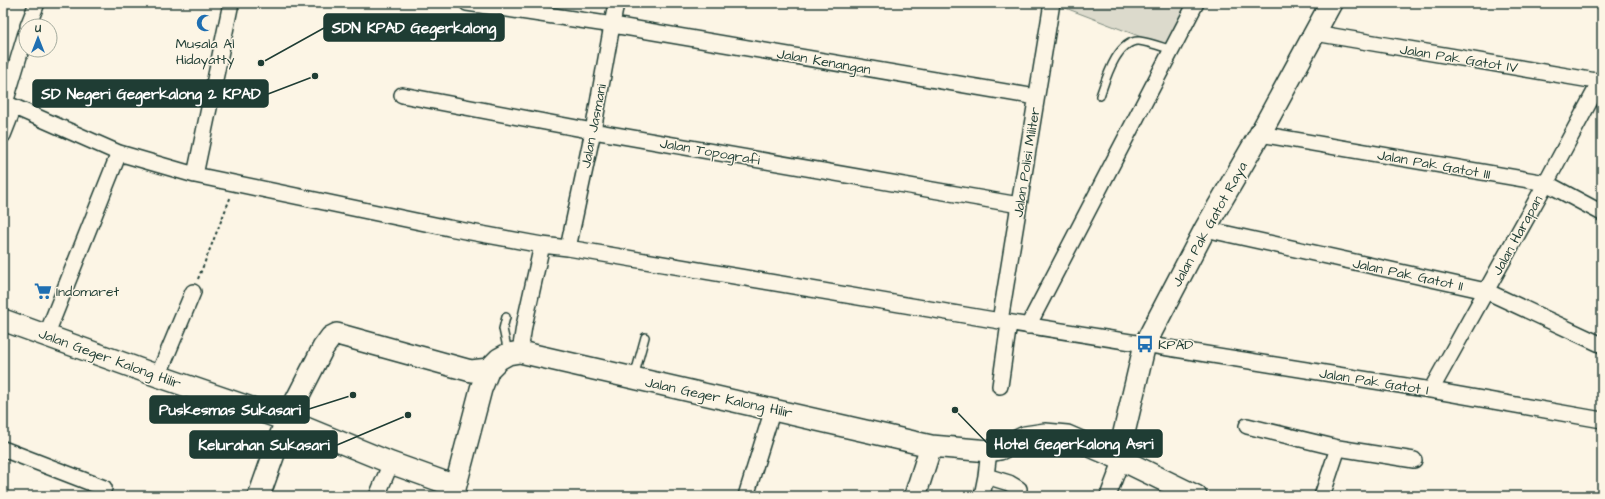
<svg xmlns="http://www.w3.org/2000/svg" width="1605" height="499" viewBox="0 0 1605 499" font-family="'Architects Daughter',sans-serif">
  <rect width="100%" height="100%" fill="#fcf5e5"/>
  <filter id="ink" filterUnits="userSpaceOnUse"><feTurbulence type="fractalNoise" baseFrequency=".025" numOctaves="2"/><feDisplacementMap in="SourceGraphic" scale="8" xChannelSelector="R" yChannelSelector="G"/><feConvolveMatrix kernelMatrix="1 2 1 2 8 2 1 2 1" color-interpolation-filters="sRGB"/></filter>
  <g filter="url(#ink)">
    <path fill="#dcdacc" stroke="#7e8c80" d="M1055 3H1194L1170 48 1055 4Z"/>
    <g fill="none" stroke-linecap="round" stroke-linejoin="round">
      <g stroke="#1f3d34" stroke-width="10">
        <path id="lane" d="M1100 96C1106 79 1117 40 1139 41 1149 42 1162 47 1172 50
          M506 317 503 329 508 352
          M634 377 645 337"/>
      </g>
      <g stroke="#1f3d34" stroke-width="18">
        <path id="street" d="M467 3 613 25 1036 97
          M28 26 37 3
          M1315 33 1602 82
          M402 95 593 131 1019 205
          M3 102 119 153 195 175 449 228 542 245 568 248 1000 321 1431 390 1602 420
          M5 103 26 33
          M1260 134 1546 183 1602 213
          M3 135 14 107
          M195 175 231 3
          M1205 229 1486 291 1602 345
          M568 248 593 131 616 3
          M1000 321 1052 3
          M1028 326 1196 3
          M46 336 119 153
          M520 352 524 326 542 245
          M158 376 193 292
          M1000 386 1009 323
          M1431 390 1546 183 1602 78
          M1247 426 1338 448 1414 460
          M3 449 104 488
          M986 476 1009 483 1019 489
          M377 496 391 463
          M746 496 773 409
          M982 496 986 476 989 451
          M1108 496 1122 459
          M1322 496 1338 448"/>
      </g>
      <g stroke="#1f3d34" stroke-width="24">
        <path id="secondary" d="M3 320 158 376 286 420 391 463 455 486
          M1118 458 1145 344 1205 229 1260 134 1331 3
          M259 496 286 420 323 348 331 337 337 334 471 371 489 369 499 359 508 354 520 352 931 446 989 451 1000 449 1025 437 1045 434 1067 436 1118 458 1196 496
          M453 496 481 389 489 369
          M915 496 931 446"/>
      </g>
      <path stroke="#1f3d34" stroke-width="2" stroke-dasharray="3 3" stroke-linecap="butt" d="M198 279 231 196"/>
      <use href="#lane" stroke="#fcf5e5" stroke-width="7"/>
      <use href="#street" stroke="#fcf5e5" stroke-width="15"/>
      <use href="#secondary" stroke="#fcf5e5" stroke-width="21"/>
    </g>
  </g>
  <defs>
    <g id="mosque-bare" transform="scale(1.38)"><path d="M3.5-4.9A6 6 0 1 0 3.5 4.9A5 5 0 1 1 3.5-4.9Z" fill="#1f6fb2" stroke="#fcf5e5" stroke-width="2.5" paint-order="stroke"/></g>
    <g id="supermarket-bare" transform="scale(1.38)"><path d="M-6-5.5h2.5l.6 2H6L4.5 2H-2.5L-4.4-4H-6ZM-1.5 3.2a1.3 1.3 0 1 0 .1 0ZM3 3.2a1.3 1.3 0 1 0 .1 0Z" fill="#1f6fb2" stroke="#fcf5e5" stroke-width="2.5" paint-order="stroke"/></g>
    <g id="bus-bare" transform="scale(1.38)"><path d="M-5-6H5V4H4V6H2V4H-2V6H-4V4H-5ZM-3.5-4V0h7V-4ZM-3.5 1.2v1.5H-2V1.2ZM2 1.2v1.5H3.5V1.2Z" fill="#1f6fb2" stroke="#fcf5e5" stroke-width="2.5" paint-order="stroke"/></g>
  </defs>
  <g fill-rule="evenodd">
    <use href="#mosque-bare" x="205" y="23"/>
    <use href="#supermarket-bare" x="43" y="291"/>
    <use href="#bus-bare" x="1145" y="344"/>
  </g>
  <g text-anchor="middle" stroke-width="3" stroke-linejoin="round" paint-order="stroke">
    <g font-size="14" fill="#1f3d34" stroke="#fcf5e5" text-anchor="start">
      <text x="205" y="48" text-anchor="middle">Musala Al<tspan x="205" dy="16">Hidayatty</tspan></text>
      <text x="56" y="296">Indomaret</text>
      <text x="1158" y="349">KPAD</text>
    </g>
    <g font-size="14" fill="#1f3d34" stroke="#fcf5e5">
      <text transform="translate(1459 58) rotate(9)" y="5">Jalan Pak Gatot IV</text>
      <text transform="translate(824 61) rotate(10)" y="5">Jalan Kenangan</text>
      <text transform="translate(593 126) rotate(-79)" y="5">Jalan Jasmani</text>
      <text transform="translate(710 151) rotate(10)" y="5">Jalan Topografi</text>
      <text transform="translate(1026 162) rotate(-81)" y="5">Jalan Polisi Militer</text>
      <text transform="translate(1434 164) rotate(10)" y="5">Jalan Pak Gatot III</text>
      <text transform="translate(1209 224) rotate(-61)" y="5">Jalan Pak Gatot Raya</text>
      <text transform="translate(1517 235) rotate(-61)" y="5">Jalan Harapan</text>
      <text transform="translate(1408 274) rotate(12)" y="5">Jalan Pak Gatot II</text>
      <text transform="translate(110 358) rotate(20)" y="5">Jalan Geger Kalong Hilir</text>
      <text transform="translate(1374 381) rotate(9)" y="5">Jalan Pak Gatot I</text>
      <text transform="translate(719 397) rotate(12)" y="5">Jalan Geger Kalong Hilir</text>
    </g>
  </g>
  <path fill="none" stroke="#1f3d34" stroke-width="1.5" d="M261 63L324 28M315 76L268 94M353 395L309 409M955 410L987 443M408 415L337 445"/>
  <g fill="#1f3d34" stroke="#fcf5e5" stroke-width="1.5">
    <circle cx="261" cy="63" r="4"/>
    <circle cx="315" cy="76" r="4"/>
    <circle cx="353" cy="395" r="4"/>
    <circle cx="955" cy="410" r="4"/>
    <circle cx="408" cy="415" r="4"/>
  </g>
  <g fill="#1f3d34" stroke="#1f3d34" stroke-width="1.5">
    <rect x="324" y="14" width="180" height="27" rx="4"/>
    <rect x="33" y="80" width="235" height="27" rx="4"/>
    <rect x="150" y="396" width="159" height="27" rx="4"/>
    <rect x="987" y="430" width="175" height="27" rx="4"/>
    <rect x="190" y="431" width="147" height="27" rx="4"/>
  </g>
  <g font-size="15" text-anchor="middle" font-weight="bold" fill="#fff">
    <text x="414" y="33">SDN KPAD Gegerkalong</text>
    <text x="151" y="99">SD Negeri Gegerkalong 2 KPAD</text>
    <text x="230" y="415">Puskesmas Sukasari</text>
    <text x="1074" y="449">Hotel Gegerkalong Asri</text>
    <text x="264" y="450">Kelurahan Sukasari</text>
  </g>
  <rect width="1605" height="499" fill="none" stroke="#fcf5e5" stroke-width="16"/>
  <rect x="8" y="8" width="1589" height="483" fill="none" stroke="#1f3d34" stroke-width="1.5" filter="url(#ink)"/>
  <g transform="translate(38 38)"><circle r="19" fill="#fcf5e5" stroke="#a4ab9e"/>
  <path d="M0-3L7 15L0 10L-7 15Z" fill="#1f6fb2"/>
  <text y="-6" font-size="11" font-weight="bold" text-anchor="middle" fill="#1f3d34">U</text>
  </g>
</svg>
